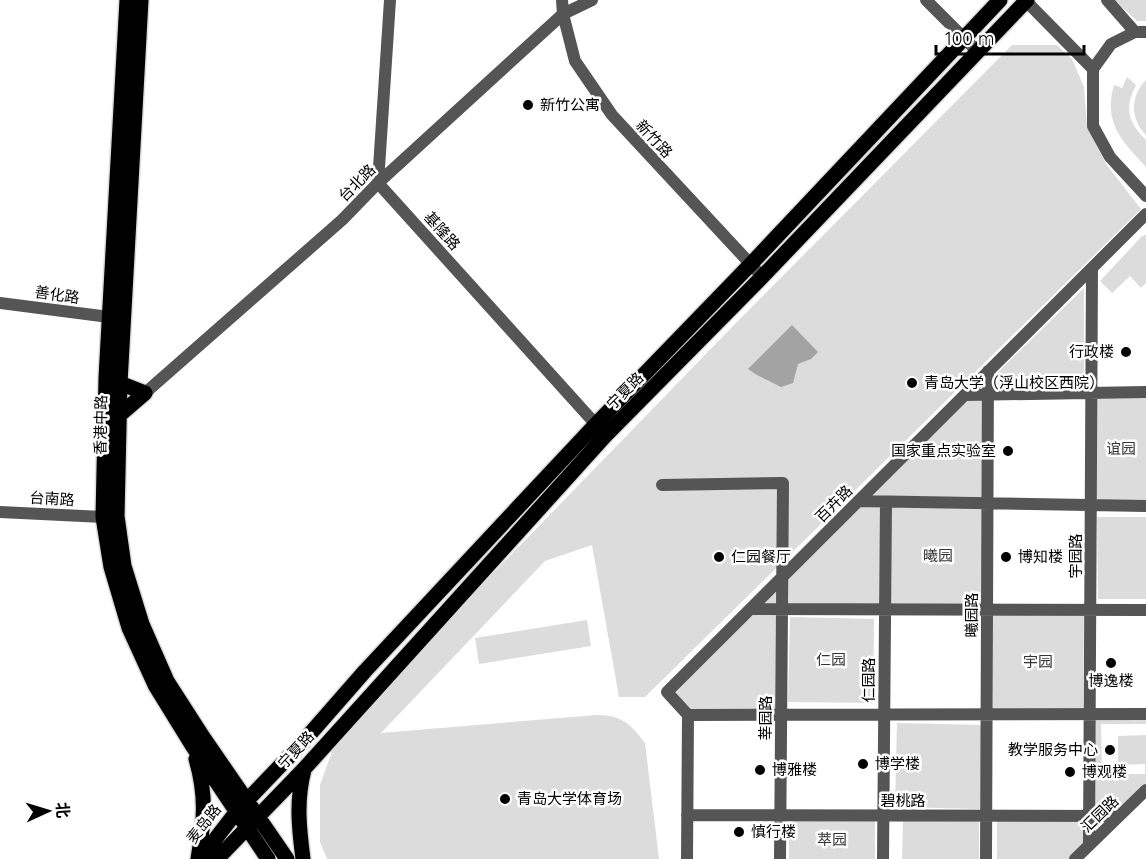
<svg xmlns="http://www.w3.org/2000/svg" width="1146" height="859" viewBox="0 0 1146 859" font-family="Quicksand,'Noto Sans SC',sans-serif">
  <rect width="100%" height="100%" fill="#fff"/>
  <path fill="#dcdcdc" d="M1114 0H1146V21H1137Z
    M1012 45H1057L1072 59 1084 87 1087 126 1106 164 1141 209 645 697H619L592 545 545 561 381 733 596 715C621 715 630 723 645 743L659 859H327L320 842V785L339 732 733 326Z
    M1127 77 1136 85C1124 109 1128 122 1146 140V167C1122 141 1103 123 1114 85L1122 88Z
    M1146 80V135C1130 119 1130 96 1146 80Z
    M1146 235V283L1141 288 1130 276 1112 293 1100 281 1142 236Z
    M1084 288V387H995L996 374Z
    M1146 397V501H1096L1095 398Z
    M966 400H984L982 498 870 496Z
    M860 506 985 507 984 606 761 604Z
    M1097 517H1146V599H1098Z
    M752 613H779L778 712 689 711 670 691Z
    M993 614 1084 615 1083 710H993Z
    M790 617 874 619 873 703 788 702Z
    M587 620 591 646 479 664 475 638Z
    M1093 717H1146V724H1101L1102 774H1145V764L1118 765V736L1146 735V785L1118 812H1092Z
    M897 723 982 725 980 809 895 807Z
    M789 821H875V859H789Z
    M903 821 979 822V859H902Z
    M997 821H1085V843L1069 859H997Z"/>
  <path fill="#a3a3a3" d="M792 325 818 352 811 359 798 364 793 383 781 387 757 375 748 369Z"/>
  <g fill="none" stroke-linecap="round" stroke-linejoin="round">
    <g stroke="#dbdbdb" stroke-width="18">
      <path id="major" d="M127 0 106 378 103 517 111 567 129 628 155 685 192 745 268 859
        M141 0 120 383 117 516 124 566 142 624 167 681 203 737 287 859
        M112 380 145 393 116 418
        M196 759C207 797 204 821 198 859
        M200 859 237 811 302 743 365 671 596 424 750 265 1000 0
        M217 859 304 769 605 436 762 277 1027 0
        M303 859C299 828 296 801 304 770"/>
    </g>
    <path stroke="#555" stroke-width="12" d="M390 0 378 183 600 429
      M562 0 563 14 575 61 612 115 757 271
      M926 0 978 52
      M1107 0 1135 32H1146
      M1026 1 1093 69V126L1110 157 1146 196
      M1093 69 1111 44 1135 32
      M0 303 109 317
      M145 393 342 220 378 183 563 14 592 0
      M965 395 1146 392
      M662 485 783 483 780 859
      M858 501 1146 506
      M0 512 103 517
      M750 609 1146 610
      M688 715 1146 714
      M687 815 1119 816
      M1089 845 1092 268
      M687 859 688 715 667 692 1146 214
      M883 859 886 502
      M986 859 988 371
      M1075 859 1146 790"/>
    <use href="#major" stroke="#000" stroke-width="15"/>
  </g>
  <g fill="#000" stroke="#fff" stroke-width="2">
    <circle cx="528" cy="105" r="6"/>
    <circle cx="1126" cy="352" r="6"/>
    <circle cx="912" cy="383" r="6"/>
    <circle cx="1008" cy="451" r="6"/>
    <circle cx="719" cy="557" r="6"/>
    <circle cx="1006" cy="557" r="6"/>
    <circle cx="1111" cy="663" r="6"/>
    <circle cx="1110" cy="750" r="6"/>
    <circle cx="863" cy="764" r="6"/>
    <circle cx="760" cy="770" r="6"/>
    <circle cx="1070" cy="772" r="6"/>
    <circle cx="505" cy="799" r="6"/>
    <circle cx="739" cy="832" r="6"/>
  </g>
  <g text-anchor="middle" stroke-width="5" stroke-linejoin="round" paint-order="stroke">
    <g font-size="15" fill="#000" stroke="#fff" text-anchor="start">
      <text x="540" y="110">新竹公寓</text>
      <text x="1114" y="357" text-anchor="end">行政楼</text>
      <text x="924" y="388">青岛大学（浮山校区西院）</text>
      <text x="996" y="456" text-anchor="end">国家重点实验室</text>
      <text x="731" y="562">仁园餐厅</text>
      <text x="1018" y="562">博知楼</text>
      <text x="1111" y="686" text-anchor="middle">博逸楼</text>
      <text x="1098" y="755" text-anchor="end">教学服务中心</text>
      <text x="875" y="769">博学楼</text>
      <text x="772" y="775">博雅楼</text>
      <text x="1082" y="777">博观楼</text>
      <text x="517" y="804">青岛大学体育场</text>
      <text x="751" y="837">慎行楼</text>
    </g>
    <g font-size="15" fill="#000" stroke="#fff">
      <text transform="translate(654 139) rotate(47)" y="5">新竹路</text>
      <text transform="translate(357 183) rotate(-45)" y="5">台北路</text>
      <text transform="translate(442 231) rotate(48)" y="5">基隆路</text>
      <text transform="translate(57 295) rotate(8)" y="5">善化路</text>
      <text transform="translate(625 391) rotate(-45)" y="5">宁夏路</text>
      <text transform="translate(101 425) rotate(-89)" y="5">香港中路</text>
      <text transform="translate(52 499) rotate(3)" y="5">台南路</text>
      <text transform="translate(834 504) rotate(-45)" y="5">百卉路</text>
      <text transform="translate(1076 556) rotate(-90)" y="5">宇园路</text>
      <text transform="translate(972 615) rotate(-90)" y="5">曦园路</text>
      <text transform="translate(869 680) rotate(-90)" y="5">仁园路</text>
      <text transform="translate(766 718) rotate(-90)" y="5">莘园路</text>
      <text transform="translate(296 750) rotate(-47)" y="5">宁夏路</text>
      <text x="903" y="806">碧桃路</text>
      <text transform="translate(1100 814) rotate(-44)" y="5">汇园路</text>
      <text transform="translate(204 824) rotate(-52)" y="5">麦岛路</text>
    </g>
    <g font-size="15" fill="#333" stroke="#fff">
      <text x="1121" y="454">谊园</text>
      <text x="938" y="561">曦园</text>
      <text x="831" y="665">仁园</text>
      <text x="1038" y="667">宇园</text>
      <text x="832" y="845">萃园</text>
    </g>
  </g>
  <g transform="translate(48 811) rotate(86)" stroke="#ffffff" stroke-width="4.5" paint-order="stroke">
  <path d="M0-4.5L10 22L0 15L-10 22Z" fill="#000000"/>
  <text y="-9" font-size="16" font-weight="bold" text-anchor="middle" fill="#000000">北</text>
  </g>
  <path d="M936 45v9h148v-9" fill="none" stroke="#000000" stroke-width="3"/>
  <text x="945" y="45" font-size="18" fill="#000000" stroke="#ffffff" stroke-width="4.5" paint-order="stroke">100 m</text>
</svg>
